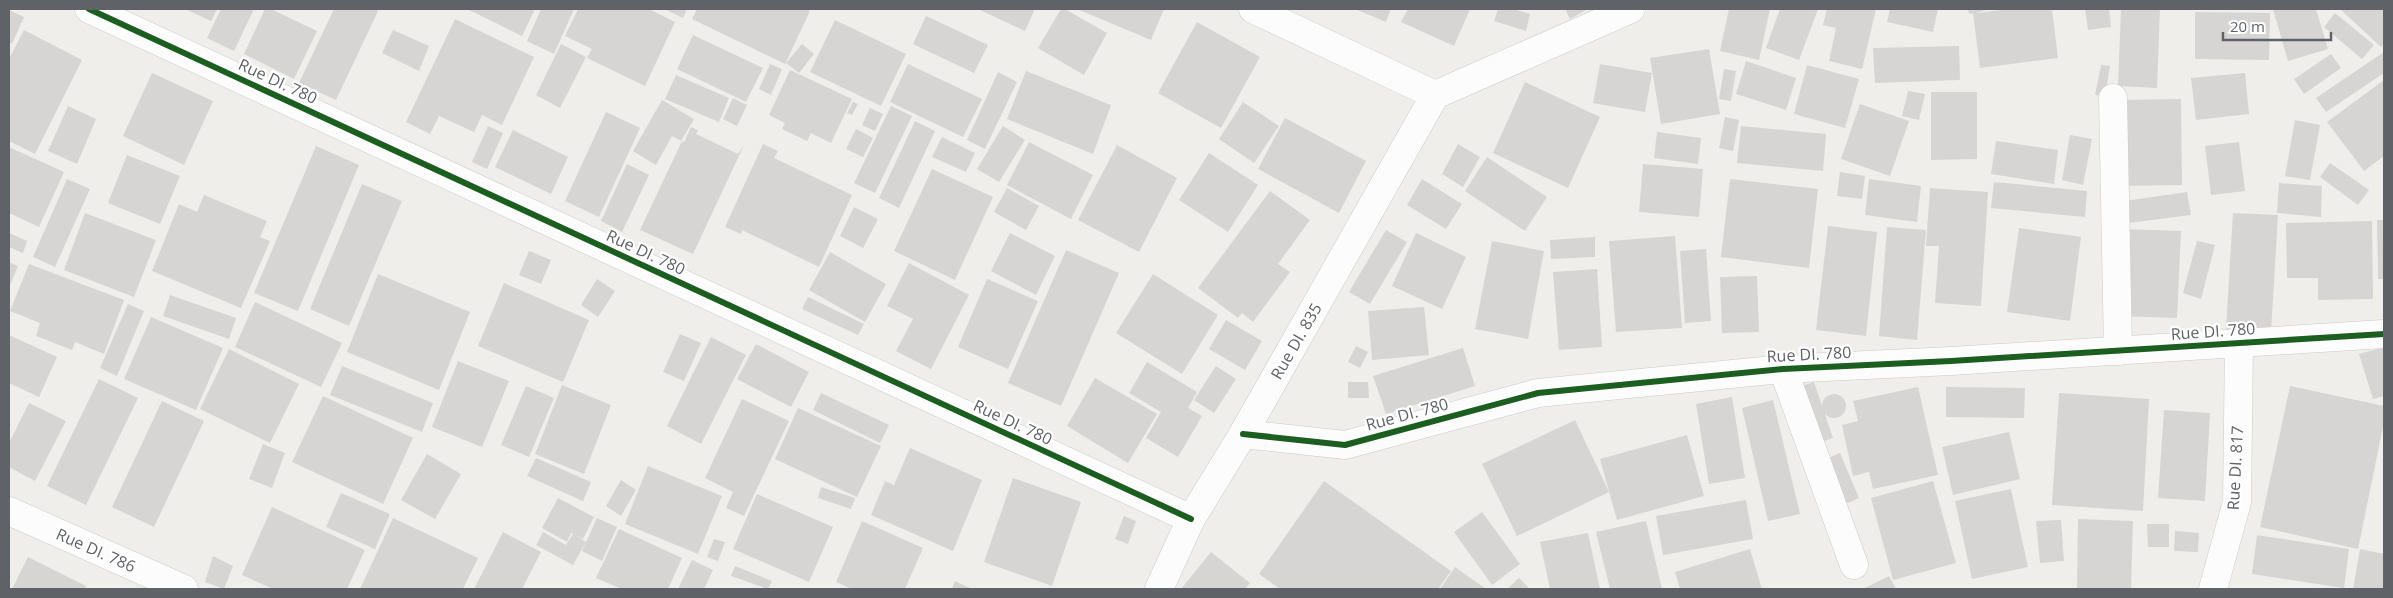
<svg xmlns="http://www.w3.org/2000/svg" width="2393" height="598" viewBox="0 0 2393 598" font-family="'Open Sans',sans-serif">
  <rect width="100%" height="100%" fill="#efeeea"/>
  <path fill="#d6d5d3" d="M185 9H217L211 21Z
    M221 9H254L234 51 207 38Z
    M265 9H271L317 31 294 79 244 54Z
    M334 9H379L336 100 299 83Z
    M467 9H535L522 36Z
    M541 9H574L554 54 527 41Z
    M578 9H649L675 22 645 86 587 58 592 49 565 36Z
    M664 9H687L683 18Z
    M697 9H805L810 11 785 64 692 19Z
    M978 9H1035L1025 31Z
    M1061 9H1065L1107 33 1084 75 1038 48Z
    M1077 9H1164L1151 40Z
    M1355 9H1391L1386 22Z
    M1408 9H1470L1454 46 1401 22Z
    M1498 9H1513L1530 14 1526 31 1494 21Z
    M1565 9H1588L1570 19Z
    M1729 9H1770L1759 60 1720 51Z
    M1780 9H1818L1799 60 1766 48Z
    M1827 9H1876L1862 69 1829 61 1836 28 1823 25Z
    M1890 9H1938L1933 32 1887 22Z
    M1968 9H1990L1976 13 2010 9H2052L2058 58 1980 68 1973 13 1969 14Z
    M2085 9H2109L2111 27 2088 30Z
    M2121 9H2160L2157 88 2118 86Z
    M2273 9H2316L2328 49 2288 61Z
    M2340 9H2384V44L2381 47Z
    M9 10 24 17 12 44 9 42Z
    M2195 12 2270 13 2269 60 2195 59Z
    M2335 13 2374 45 2362 59 2324 27Z
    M926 16 988 45 974 73 913 44Z
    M455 19 534 57 502 125 482 115 474 132 439 116 430 134 406 122Z
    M835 20 906 54 881 106 810 72Z
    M1197 22 1260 57 1221 128 1158 93Z
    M24 30 82 60 35 154 9 141V59Z
    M393 30 429 46 419 71 382 53Z
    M693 35 763 68 746 102 677 69Z
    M561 44 586 57 560 108 536 95Z
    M802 44 814 54 799 73 786 63Z
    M1959 46 1960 80 1875 83 1873 48Z
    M1709 49 1720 114 1661 124 1650 58Z
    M2384 52V73L2326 112 2316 98Z
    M2331 54 2341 68 2304 94 2294 79Z
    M1746 61 1796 78 1786 110 1736 94Z
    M770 64 782 69 771 95 759 89Z
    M908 64 982 99 963 137 890 102Z
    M1600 64 1652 73 1645 112 1593 103Z
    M1807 65 1859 79 1845 128 1794 114Z
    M2101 65 2110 66 2105 96 2095 95Z
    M1724 69 1736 71 1731 101 1719 99Z
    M790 70 852 99 831 143 811 133 807 141 782 129 785 123 769 115Z
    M1026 71 1111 105 1093 154 1007 119Z
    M998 72 1017 82 985 149 967 140Z
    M152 73 213 101 184 165 123 136Z
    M2245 73 2249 114 2196 120 2191 78Z
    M676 75 729 98 719 122 665 99Z
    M2384 80V156L2364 171 2327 122Z
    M1525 82 1600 117 1568 188 1493 153Z
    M1908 91 1925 94 1919 120 1902 116Z
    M1931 92H1977V159L1931 160Z
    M733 98 747 105 737 126 723 119Z
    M2181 99 2182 185 2120 186 2119 100Z
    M662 100 694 119 681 141 672 136 656 165 633 151Z
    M853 102 858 104 852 115 847 113Z
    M1243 102 1279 126 1254 163 1219 139Z
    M1860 104 1909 121 1890 176 1841 159Z
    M68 106 96 119 77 164 48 151Z
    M891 106 912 116 875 193 854 183Z
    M870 108 883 114 875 131 862 125Z
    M606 112 640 128 599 217 565 201Z
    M1725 117 1739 120 1733 151 1719 148Z
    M1285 118 1366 161 1339 213 1258 169Z
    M2295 120 2320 125 2310 180 2285 176Z
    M915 121 935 131 899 208 879 198Z
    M488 126 503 133 487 169 472 162Z
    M1003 126 1025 140 999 182 977 169Z
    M1741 126 1826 134 1823 171 1737 163Z
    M691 127 698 130 696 134 738 154 744 145 693 254 640 230 682 141 684 142Z
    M856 129 873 138 863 157 846 149Z
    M513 130 568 157 551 194 495 167Z
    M1657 132 1701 138 1698 164 1654 158Z
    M2070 135 2092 139 2083 185 2062 180Z
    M942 137 975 153 966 172 932 157Z
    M1996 141 2058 150 2054 184 1991 174Z
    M1029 142 1093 175 1071 219 1007 185Z
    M2239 142 2245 191 2211 195 2205 146Z
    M763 144 778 151 774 158 852 195 819 267 742 230 741 234 725 227Z
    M1458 144 1480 157 1463 187 1442 174Z
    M1117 145 1177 178 1139 252 1078 220Z
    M316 146 359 165 298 311 254 293Z
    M9 147 64 172 39 227 9 213Z
    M1209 153 1258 185 1228 232 1179 200Z
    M127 155 180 176 160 224 108 203Z
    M1487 157 1547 197 1525 231 1465 191Z
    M2330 163 2369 190 2358 205 2320 177Z
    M627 164 649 175 622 232 601 221Z
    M1643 164 1703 169 1699 217 1639 212Z
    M932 169 993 197 955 280 894 251Z
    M1840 172 1865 176 1862 199 1837 196Z
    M67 179 90 189 55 267 33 257Z
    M1422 179 1462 204 1446 229 1407 205Z
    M1730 179 1818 189 1809 268 1721 257Z
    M1869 179 1921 186 1917 222 1865 215Z
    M1994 182 2087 191 2085 217 1991 208Z
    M2279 183 2322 186 2321 217 2277 213Z
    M362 184 402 201 349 326 310 309Z
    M1007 188 1039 206 1026 230 994 212Z
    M1930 188 1988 192 1981 306 1935 303 1939 246H1926Z
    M1270 191 1310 220 1278 264 1290 272 1253 322 1242 313 1238 318 1198 288Z
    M2187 192 2191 215 2121 224 2118 202Z
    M204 195 267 221 260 237 270 241 241 308 152 271 179 204 197 212Z
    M854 207 878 219 863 248 840 236Z
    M85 213 156 240 134 297 64 270Z
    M2233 213 2278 215 2271 332 2226 329Z
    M2377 220H2384V279H2378Z
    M2372 221 2373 299 2318 300V278H2287L2286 223Z
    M1828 226 1877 232 1866 336 1816 330Z
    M1887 227 1926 230 1917 340 1879 336Z
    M2019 228 2081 237 2070 321 2007 312Z
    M2122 229 2181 231 2177 318 2119 316Z
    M1386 230 1407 242 1370 304 1349 292Z
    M9 233 27 241 23 253 9 247Z
    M1010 233 1055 256 1036 295 991 271Z
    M1416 233 1466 257 1442 309 1392 286Z
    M1675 236 1682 328 1616 332 1609 241Z
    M1595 237V257L1551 259 1550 240Z
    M1492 241 1544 251 1528 339 1475 329Z
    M2197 241 2215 245 2201 299 2183 293Z
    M1706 249 1711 321 1685 323 1680 251Z
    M1066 250 1119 273 1061 406 1008 383Z
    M529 251 551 260 541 284 519 275Z
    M830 252 886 284 865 322 809 290Z
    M9 262 18 266 9 288Z
    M909 263 969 295 931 369 896 351 913 319 887 306Z
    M29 264 124 300 104 354 75 342 72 350 36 336 40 323 10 311Z
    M1597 269 1602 347 1559 350 1553 272Z
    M378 274 470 312 439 390 347 352Z
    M1153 274 1218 315 1182 374 1116 333Z
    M1757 276 1759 332 1722 333 1720 277Z
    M597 279 615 291 598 317 581 305Z
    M987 279 1038 301 1008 369 958 347Z
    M504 283 589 320 563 382 478 346Z
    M170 295 236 318 229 339 163 316Z
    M808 297 864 324 858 335 802 309Z
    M255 302 342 343 321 387 235 347Z
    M128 304 144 311 117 376 100 368Z
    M1424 307 1429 355 1372 360 1368 311Z
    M151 317 223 348 196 410 124 379Z
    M1226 320 1262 341 1245 370 1209 349Z
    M680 334 701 343 684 381 663 372Z
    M9 335 57 357 39 397 9 383Z
    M711 337 746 355 701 444 667 426Z
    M756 344 809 372 791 407 737 379Z
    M1356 346 1368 352 1360 368 1348 362Z
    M2384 347V396L2373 399 2359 354Z
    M1463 348 1475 386 1386 414 1373 376Z
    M229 349 299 384 270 443 200 409Z
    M458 361 509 381 482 447 432 427Z
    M1147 362 1197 392 1188 408 1202 416 1178 457 1146 438 1161 412 1129 393Z
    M342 366 433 403 422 432 330 395Z
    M1216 366 1236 379 1214 413 1194 400Z
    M1095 378 1157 414 1128 463 1067 426Z
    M99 379 138 398 86 505 47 486Z
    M1348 382H1368L1369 398H1348Z
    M1814 382 1833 438 1815 444 1796 388Z
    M562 385 611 405 584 474 535 454Z
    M526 386 554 398 529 457 501 445Z
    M2290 386 2384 406V422L2358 549 2260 527Z
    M1918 387 1938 475 1873 489 1869 472 1853 476 1842 425 1858 421 1853 401Z
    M1946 387 2025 388 2024 418 1946 417Z
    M821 393 889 425 880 443 813 410Z
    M2059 393 2149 399 2143 511 2052 505Z
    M1822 406a12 12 0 1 1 24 0a12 12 0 1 1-24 0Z
    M323 396 413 438 383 504 292 462Z
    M1732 397 1745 478 1709 484 1696 404Z
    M742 399 789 421 744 516 726 508 733 492 705 478Z
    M1773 400 1800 514 1768 521 1742 408Z
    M162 401 204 421 154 527 112 507Z
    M29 403 66 421 35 481 9 467V443Z
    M798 408 881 446 857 497 775 459Z
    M2164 410 2210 413 2205 501 2158 498Z
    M1575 420 1609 492 1517 536 1482 464Z
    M2009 432 2020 479 1953 495 1942 447Z
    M1687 435 1704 496 1617 520 1600 459Z
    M263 444 285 453 272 488 249 479Z
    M910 448 982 480 953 551 871 515 885 481 894 485Z
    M1840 453 1859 498 1841 506 1822 461Z
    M427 454 461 474 435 519 401 500Z
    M536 458 591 482 583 501 527 476Z
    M648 466 722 496 698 554 625 524Z
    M1013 478 1081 502 1052 586 984 562Z
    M621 480 636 490 621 516 606 506Z
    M1324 481 1451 571 1438 589H1280L1259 574Z
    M1933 481 1956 563 1893 580 1871 498Z
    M821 487 855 498 851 509 818 498Z
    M2011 489 2028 567 1972 579 1955 501Z
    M341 493 390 514 375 549 326 527Z
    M757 494 833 527 809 582 733 549Z
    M558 498 594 517 583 539 577 536 586 542 573 565 536 545 543 532 566 545 573 534 571 533 567 542 542 528Z
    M1746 500 1753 539 1663 555 1656 516Z
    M272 507 365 550 347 589H273L242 575Z
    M1482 512 1520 564 1492 585 1454 532Z
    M1124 516 1136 521 1128 544 1115 539Z
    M393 518 478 558 463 589H360Z
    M597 518 617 527 602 561 582 551Z
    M2078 519 2133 521 2131 589H2077Z
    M2061 520 2064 561 2040 563 2036 521Z
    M862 521 923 548 905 589H852L836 582Z
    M1646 521 1662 589H1610L1596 532Z
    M2147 524H2169V547H2148Z
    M619 529 682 558 668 589H622L596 578Z
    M2175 531 2199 533 2198 552 2174 551Z
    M503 532 541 552 522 589H474Z
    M1588 533 1600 589H1550L1540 542Z
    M2257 535 2349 549 2344 588 2252 574Z
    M714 539 725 542 718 561 707 557Z
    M1750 549 1762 589H1680L1675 572Z
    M2360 549 2384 554V589H2353Z
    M1211 552 1250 583 1245 589H1181Z
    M213 556 233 566 224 589 205 582Z
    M28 557 86 586 85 589H12Z
    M692 560 713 570 704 589H678Z
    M735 566 772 581 768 589 731 576Z
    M1455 567 1486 589H1440Z
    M1889 576 1896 589H1863Z
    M1519 578 1530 589H1507Z
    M955 581 972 589H952Z"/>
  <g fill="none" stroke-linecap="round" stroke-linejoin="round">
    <g stroke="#cbcccc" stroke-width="29">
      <path id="street" d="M89 9 1191 519
        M1253 9 1435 95 1631 9
        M2113 98 2118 351
        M1783 369 1854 565
        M1243 434 1435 95
        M9 511 184 589
        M2213 589 2237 502 2239 343"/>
    </g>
    <g stroke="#cacacb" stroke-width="29">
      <path id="secondary" d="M1159 589 1191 519 1243 434 1345 445 1538 393 1783 369 1951 361 2384 334"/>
    </g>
    <use href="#street" stroke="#fdfcfc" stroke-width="28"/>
    <use href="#secondary" stroke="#fdfcfc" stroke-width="28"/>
    <g stroke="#fff" stroke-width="9">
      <path id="cycleway" d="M89 9 1191 519
        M1243 434 1345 445 1538 393 1783 369 1951 361 2384 334"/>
    </g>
    <use href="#cycleway" stroke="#1b5e20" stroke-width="6"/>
  </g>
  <g text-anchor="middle" stroke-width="4.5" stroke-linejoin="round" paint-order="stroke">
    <g font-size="16" fill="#5f6368" stroke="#fff">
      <text transform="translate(278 81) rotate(25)" y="6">Rue DI. 780</text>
      <text transform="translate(646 252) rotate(25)" y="6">Rue DI. 780</text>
      <text transform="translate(2213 331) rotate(-4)" y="6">Rue DI. 780</text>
      <text transform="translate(1296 341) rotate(-60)" y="6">Rue DI. 835</text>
      <text transform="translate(1809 354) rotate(-3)" y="6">Rue DI. 780</text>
      <text transform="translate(1407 414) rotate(-15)" y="6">Rue DI. 780</text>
      <text transform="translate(1013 422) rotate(25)" y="6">Rue DI. 780</text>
      <text transform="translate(2235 468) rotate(-87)" y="6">Rue DI. 817</text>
      <text transform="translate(96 550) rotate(24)" y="6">Rue DI. 786</text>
    </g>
  </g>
  <rect width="2393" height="598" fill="none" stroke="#5f6368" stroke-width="20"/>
  <path d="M2223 32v8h108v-8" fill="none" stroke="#5f6368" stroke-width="2.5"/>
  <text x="2230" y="32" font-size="15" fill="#5f6368" stroke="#ffffff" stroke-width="4" paint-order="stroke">20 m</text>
</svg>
